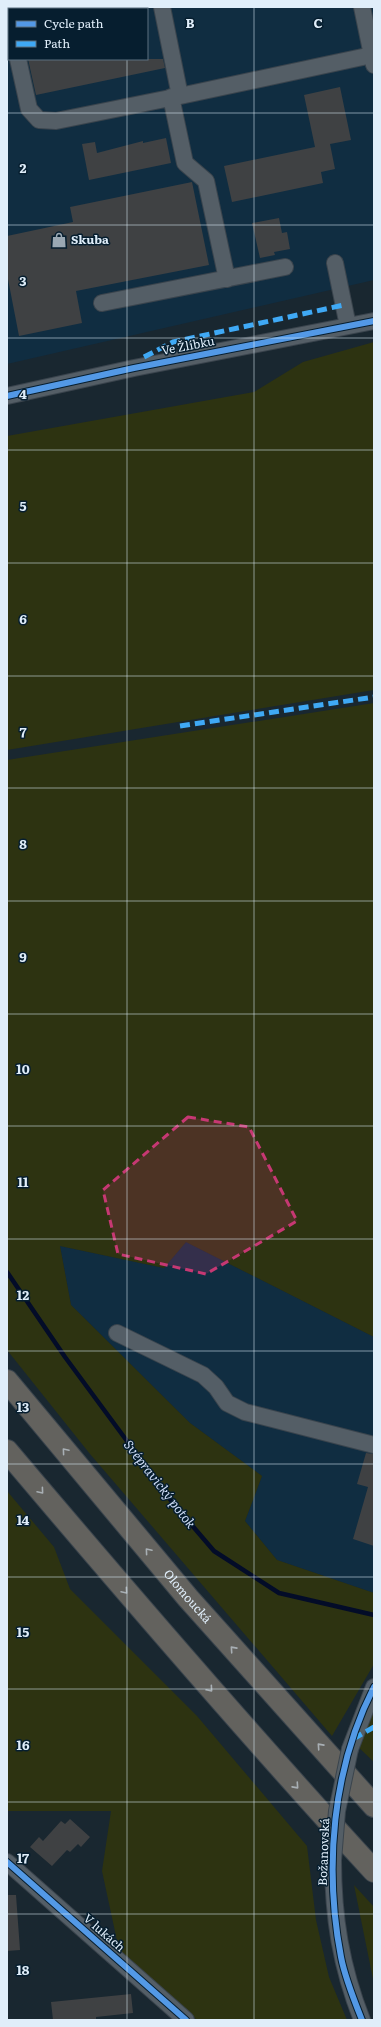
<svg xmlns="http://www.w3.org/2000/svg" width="381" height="2027" viewBox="0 0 381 2027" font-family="Literata,serif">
  <rect width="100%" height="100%" fill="#192730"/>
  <path fill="#102d41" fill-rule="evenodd" d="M7 7H374V280L7 364ZM9 9H147V59H9Z
    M186 1242 374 1337V1593L277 1560 245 1521 262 1476 190 1423 71 1305 60 1246 164 1268Z"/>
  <path fill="#2d3311" d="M374 342V690L7 750V436L254 392 303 362Z
    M374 703V1337L186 1242 164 1268 60 1246 71 1305 190 1423 262 1476 245 1521 277 1560 374 1593V1664L332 1736 90 1454 7 1350V760Z
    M7 1491 54 1547 70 1589 197 1716 307 1846 316 1920 329 1977 347 2020H197L119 1950 102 1871 111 1811H7Z
    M374 1709V1762L356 1745Z
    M354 1885 374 1907V1984Z"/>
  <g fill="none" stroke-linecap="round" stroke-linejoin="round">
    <path stroke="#030c28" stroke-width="4.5" d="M7 1272 65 1357 172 1502 214 1551 279 1593 374 1615"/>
  </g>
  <path fill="#3f4143" d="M28 59H163L165 68 36 95Z
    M340 87 351 140 330 144 335 169 321 172 323 183 232 202 224 166 315 147 304 95Z
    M166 138 171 163 89 180 82 144 95 142 97 153 143 141V143Z
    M192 182 209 265 76 291 82 323 19 336 7 274V236L73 222 70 207Z
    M279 218 282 233 287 232 290 249 274 252 275 255 260 258 252 223Z
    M366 1453 374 1454V1546L353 1539 368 1487 357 1484Z
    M70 1819 90 1837 81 1847 78 1844 70 1852 67 1850 52 1866 30 1847 39 1837 43 1841 61 1821 65 1824Z
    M7 1895H16L20 1950 7 1951Z
    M131 1994 133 2013 96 2017V2020H53L51 2002Z"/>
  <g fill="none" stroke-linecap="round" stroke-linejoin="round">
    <g stroke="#3a444d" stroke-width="18">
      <path id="minor" d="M7 7 9 17
        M162 7 180 96 372 55
        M362 7 374 65
        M18 59 29 109 39 120 56 121 180 96
        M171 97 185 163 206 181 227 279
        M335 263 348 326
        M102 303 285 267
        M7 396 134 368 374 321
        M117 1333 203 1375 216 1387 227 1403 245 1412 374 1445
        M350 1749 374 1687
        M333 1860C333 1917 341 1967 362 2020
        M7 1862 186 2020"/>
    </g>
    <g stroke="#3a444d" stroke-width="24">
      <g id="highway">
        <path id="s1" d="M7 1381 188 1598 374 1806"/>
        <path d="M7 1451C127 1593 248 1734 374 1871"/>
      </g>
    </g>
    <use href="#minor" stroke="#545e66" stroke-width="16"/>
    <use href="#highway" stroke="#63625e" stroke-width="22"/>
    <g stroke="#3a444d" stroke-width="18" stroke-linecap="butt">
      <path id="minor-bridge" d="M333 1860 337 1811 350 1749"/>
    </g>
    <use href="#minor-bridge" stroke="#545e66" stroke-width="16"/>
    <path stroke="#3fa9f5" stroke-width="5" stroke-dasharray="10 5" stroke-linecap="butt" d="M144 357 173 342 344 305
      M180 726 374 697
      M353 1739 374 1727"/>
    <g stroke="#061e2f" stroke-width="8">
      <path id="cycleway" d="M7 396 134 368 374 321
        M7 1862 186 2020
        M362 2020C354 2000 345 1978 341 1957 324 1868 332 1769 374 1687"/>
    </g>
    <use href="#cycleway" stroke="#5399e6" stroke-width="6"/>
  </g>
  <defs><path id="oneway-chevron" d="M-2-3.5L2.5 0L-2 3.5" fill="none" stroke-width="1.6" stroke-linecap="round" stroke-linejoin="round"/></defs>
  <g stroke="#a8afb4">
    <use href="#oneway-chevron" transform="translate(65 1451) rotate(-130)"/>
    <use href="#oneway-chevron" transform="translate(41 1491) rotate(50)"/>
    <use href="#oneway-chevron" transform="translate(148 1551) rotate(-130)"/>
    <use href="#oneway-chevron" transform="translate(125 1591) rotate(50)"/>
    <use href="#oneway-chevron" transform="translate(233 1649) rotate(-132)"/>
    <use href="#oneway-chevron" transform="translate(210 1689) rotate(49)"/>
    <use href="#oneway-chevron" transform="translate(320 1746) rotate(-132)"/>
    <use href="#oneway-chevron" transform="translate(296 1786) rotate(48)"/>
  </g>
  <path fill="#c63873" fill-opacity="0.2" stroke="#c63873" stroke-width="3" stroke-dasharray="8 5" stroke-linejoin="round" d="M188 1117 249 1127 297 1221 206 1274 118 1254 103 1190Z"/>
  <path fill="none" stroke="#e0eefa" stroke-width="1" stroke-opacity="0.55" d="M127 7V9M254 7V2020M127 59V2020M7 113H374M7 225H374M7 338H374M7 450H374M7 563H374M7 676H374M7 788H374M7 901H374M7 1014H374M7 1126H374M7 1239H374M7 1351H374M7 1464H374M7 1577H374M7 1689H374M7 1802H374M7 1914H374"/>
  <defs>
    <g id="shop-bare" transform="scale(1.2)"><path d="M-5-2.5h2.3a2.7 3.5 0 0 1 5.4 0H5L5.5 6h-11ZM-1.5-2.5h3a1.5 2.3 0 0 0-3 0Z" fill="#9aa8b3" stroke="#061e2f" stroke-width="2.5" paint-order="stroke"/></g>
  </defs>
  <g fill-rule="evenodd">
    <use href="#shop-bare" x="59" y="240"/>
  </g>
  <g text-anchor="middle" stroke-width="3" stroke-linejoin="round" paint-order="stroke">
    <g font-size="12" font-weight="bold" fill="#e0eefa" stroke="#061e2f" text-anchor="start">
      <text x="71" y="244">Skuba</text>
    </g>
    <g font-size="12" fill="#e0eefa" stroke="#061e2f">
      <text transform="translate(188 346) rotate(-11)" y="4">Ve Žlíbku</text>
      <text dy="4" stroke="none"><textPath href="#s1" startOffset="281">Olomoucká</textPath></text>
      <text transform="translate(324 1852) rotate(-88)" y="4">Božanovská</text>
      <text transform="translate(104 1933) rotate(41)" y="4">V lukách</text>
    </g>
    <g font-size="13" font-style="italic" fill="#cddbf4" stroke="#061e2f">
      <text transform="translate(160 1484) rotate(52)" y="5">Svépravický potok</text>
    </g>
  </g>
  <g font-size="13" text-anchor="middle" font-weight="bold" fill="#e0eefa" stroke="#061e2f" stroke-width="3" stroke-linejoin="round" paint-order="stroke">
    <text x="190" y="28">B</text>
    <text x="318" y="28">C</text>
    <text x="23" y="173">2</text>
    <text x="23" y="286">3</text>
    <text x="23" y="399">4</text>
    <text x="23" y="511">5</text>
    <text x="23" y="624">6</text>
    <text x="23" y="737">7</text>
    <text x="23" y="849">8</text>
    <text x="23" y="962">9</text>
    <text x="23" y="1074">10</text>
    <text x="23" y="1187">11</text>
    <text x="23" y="1300">12</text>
    <text x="23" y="1412">13</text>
    <text x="23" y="1525">14</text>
    <text x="23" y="1637">15</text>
    <text x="23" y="1750">16</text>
    <text x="23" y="1863">17</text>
    <text x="23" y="1975">18</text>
  </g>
  <rect width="381" height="2027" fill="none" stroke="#e0eefa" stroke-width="16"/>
  <rect x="8" y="8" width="140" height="52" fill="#061e2f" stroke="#5d7180"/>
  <rect x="16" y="21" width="20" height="6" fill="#5399e6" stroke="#5d7180"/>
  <text x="44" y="28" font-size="12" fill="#e0eefa">Cycle path</text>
  <rect x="16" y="41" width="20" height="6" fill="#3fa9f5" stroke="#5d7180"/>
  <text x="44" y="48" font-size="12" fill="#e0eefa">Path</text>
</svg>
